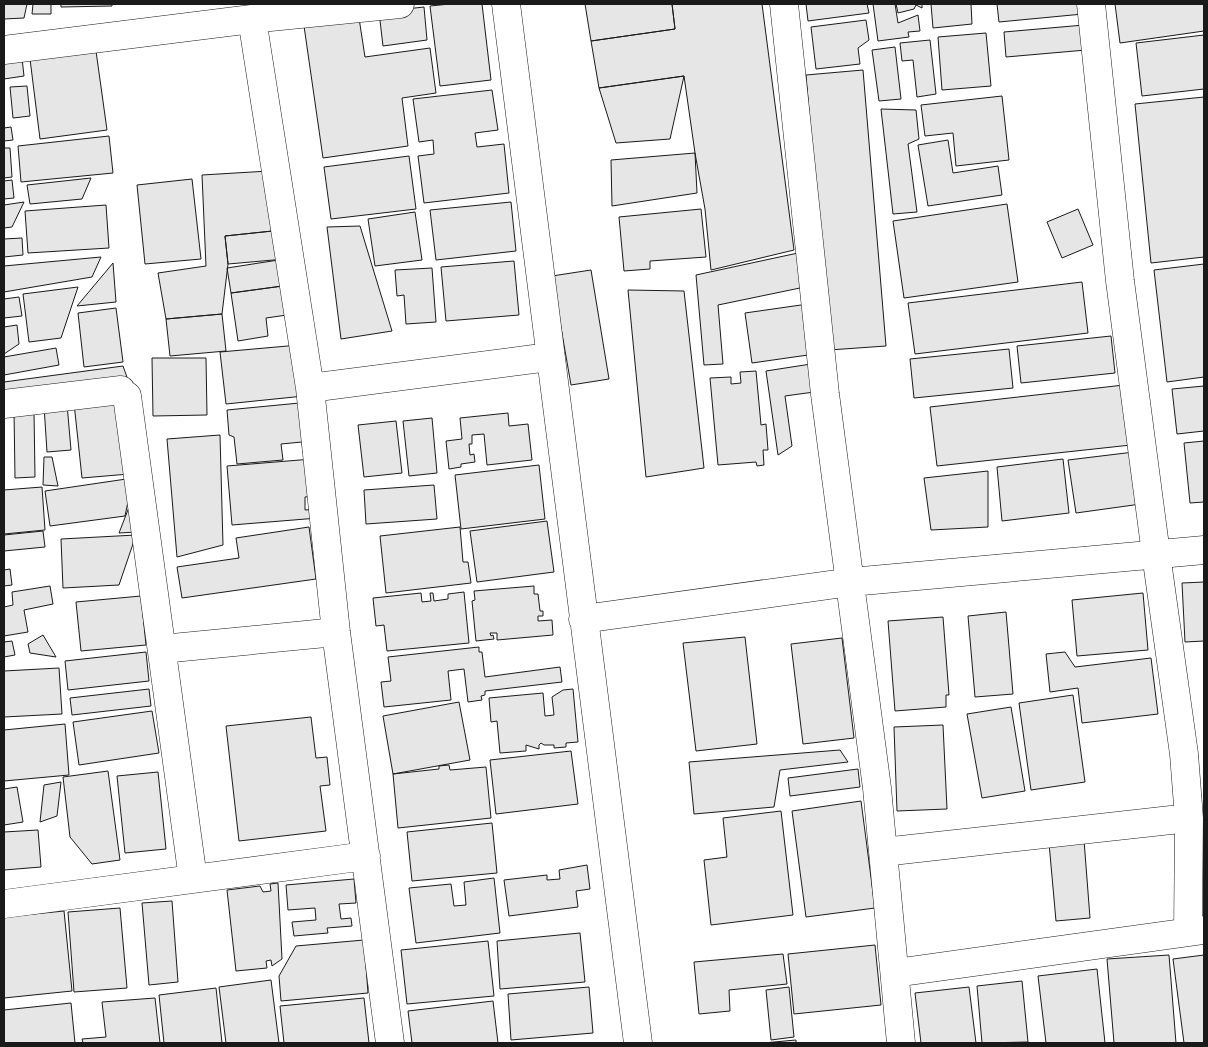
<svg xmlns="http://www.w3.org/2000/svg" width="1208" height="1047" viewBox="0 0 1208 1047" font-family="Rubik,sans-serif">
  <rect width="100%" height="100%" fill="#fff"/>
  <path fill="#e6e6e6" stroke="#1a1a1a" d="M4 4H27L24 18 4 19Z
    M33 4H51V14H32Z
    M61 4H112V6L61 7Z
    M450 4H482L491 80 440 86 430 6Z
    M585 4H672L675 29 591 41Z
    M672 4H762L794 250 711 270 705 209 695 153 684 76 599 88 591 41 675 29Z
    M806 4H867L869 13 808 21Z
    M873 4H895L898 23 918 15 920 31 908 32 909 37 878 41Z
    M896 4H922V8L916 5 914 9 898 13Z
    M931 4H971L972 24 933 28Z
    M997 4H1081L1083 14 999 22Z
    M1115 4H1204V31L1120 43Z
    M424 7 427 40 383 46 379 12Z
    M359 18 365 57 430 48 436 93 402 98 408 146 323 158 304 26Z
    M866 20 869 40 858 48 860 64 816 69 811 27Z
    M1084 25 1086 50 1006 57 1004 32Z
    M986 33 991 86 942 90 938 37Z
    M1204 35V89L1142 96 1136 43Z
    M930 40 936 94 917 97 913 60 902 61 900 43Z
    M895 47 901 99 879 101 872 50Z
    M96 51 107 130 40 139 30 59Z
    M22 58 24 76 4 79V60Z
    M863 70 886 346 829 350 806 75Z
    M684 76 670 139 616 143 599 88Z
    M27 86 30 116 13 118 10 87Z
    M492 90 498 130 475 133 477 147 504 144 509 193 424 203 418 156 434 154 433 140 419 142 413 99Z
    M1002 96 1009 160 956 166 953 133 925 136 921 105Z
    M1204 97V257L1151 263 1135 104Z
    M881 109 916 110 919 139 908 144 917 212 893 214Z
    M11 127 13 140 4 141V128Z
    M109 136 113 173 21 182 18 146Z
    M948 140 953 173 998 166 1002 195 928 206 918 145Z
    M4 148H10L12 177 4 178Z
    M695 153 697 193 612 206 611 160Z
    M409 156 416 209 331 219 324 167Z
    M269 171 282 230 225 236 228 264 222 314 166 319 158 273 206 266 202 175Z
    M91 178 82 199 30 204 27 185Z
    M192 179 201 259 145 264 137 185Z
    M12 180 14 198 4 199V181Z
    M24 202 12 227 4 228V205Z
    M511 202 516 251 436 260 430 210Z
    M1007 204 1018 282 904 298 893 221Z
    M106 205 109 248 28 253 25 211Z
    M701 209 706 257 650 261V269L624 271 619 217Z
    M1078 209 1093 245 1062 258 1047 222Z
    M415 212 422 260 375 266 368 219Z
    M360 226 392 331 341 339 327 227Z
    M282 230 285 259 228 264 225 236Z
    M22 238 23 255 4 257V239Z
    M798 253 800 288 718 305 723 364 704 365 696 275Z
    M101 257 92 277 4 292V266Z
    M285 259 290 285 231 293 227 268Z
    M514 261 519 315 446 321 441 267Z
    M113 263 116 302 77 306Z
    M1204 264V377L1167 382 1154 270Z
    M432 268 436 322 406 324 404 295 397 296 395 270Z
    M591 270 609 379 571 385 552 276Z
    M1082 282 1088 333 915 354 908 303Z
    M290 285 287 315 266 318 268 336 238 341 231 293Z
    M78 287 61 338 29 342 23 294Z
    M628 290 684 291 704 468 646 477Z
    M19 297 22 316 4 318V299Z
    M808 304 815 354 752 363 745 313Z
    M116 308 123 362 84 367 78 313Z
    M222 314 226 351 170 356 166 319Z
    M17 325 19 344 4 354V327Z
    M1111 336 1115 373 1021 383 1017 346Z
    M299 345 304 396 226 404 220 352Z
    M56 348 59 365 4 375V357Z
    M1009 349 1013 388 914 398 910 359Z
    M152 358H206L207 415 153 416Z
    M811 364 814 392 785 396 792 446 778 455 766 371Z
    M123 366 128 380 4 400V382Z
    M756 371 761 425 766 424 768 450H763L764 465 757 466 756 462 718 465 710 378 731 377V384L741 383 740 372Z
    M1124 385 1131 445 937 466 930 407Z
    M1204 386V431L1177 434 1172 389Z
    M122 398 129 474 82 478 74 403Z
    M310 402 315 452 303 453 302 442 281 444 283 460 237 464 234 437 229 435 227 410Z
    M67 404 71 450 47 452 44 406Z
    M14 411 34 412 35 477 15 478Z
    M508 413 509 426 528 424 532 460 487 465 484 434 472 435V444H469L470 455 474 454 475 462 461 464V467L449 469 446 441 462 439 460 418Z
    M432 418 437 473 409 476 403 421Z
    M396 421 402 473 364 477 358 425Z
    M220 435 223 545 177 557 167 439Z
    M1204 441V502L1190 503 1184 443Z
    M1134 452 1141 504 1076 513 1068 460Z
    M44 457H52L58 486 43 485Z
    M312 459 316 496 305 497V510L317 509 318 518 232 525 227 466Z
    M1063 459 1069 513 1002 521 997 467Z
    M539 465 545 519 461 529 455 475Z
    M988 471V527L931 530 924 478Z
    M133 478 125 516 50 526 45 491Z
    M434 485 437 519 366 524 364 490Z
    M42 487 45 530 4 534V490Z
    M131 502 137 532 119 533Z
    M547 521 554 572 477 582 470 531Z
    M309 527 316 579 182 598 177 567 239 558 236 538Z
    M460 527 463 562H468L471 583 386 593 380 536Z
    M43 531 45 547 4 551V535Z
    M136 535 119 585 63 588 61 539Z
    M10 569 12 585 4 586V570Z
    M1204 582V641L1185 642 1182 583Z
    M50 586 53 604 24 610 28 632 4 636V607L13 605 12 592Z
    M534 586V594H538L540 611H543V616H538V621L552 620 553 635 497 640V633H490L491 636 493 635 494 639 476 641 472 601 475 600 474 591Z
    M464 592 469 643 387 651 384 625 376 626 373 598 421 593 422 602 431 601 430 593H433L434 601 448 599V594Z
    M1143 593 1148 650 1077 656 1072 600Z
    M141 596 146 645 81 651 76 602Z
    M1006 612 1013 694 975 697 968 616Z
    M943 617 949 695H946V707L895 711 888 621Z
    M43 635 56 657 30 653 28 644Z
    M745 637 757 744 696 751 683 643Z
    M842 638 854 738 803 744 791 644Z
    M12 641 15 655 4 657V642Z
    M479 647V652H482L485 677 560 667 562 682 485 691V695L481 696 482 700 468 702 464 669 448 671 451 700 384 707 381 682 391 681 388 657Z
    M146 652 149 681 68 690 65 661Z
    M1065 652 1075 667 1151 658 1158 714 1082 723 1078 688 1050 692 1046 654Z
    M59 668 62 714 4 717V671Z
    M149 689 151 706 72 715 70 698Z
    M573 689 578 742 566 743V747L554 748V745H544L541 743 539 745V749L526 745V751L500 753 497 721 491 722 489 698 543 693 545 716 554 715 552 697 563 690Z
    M1073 695 1085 782 1031 790 1019 703Z
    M459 702 470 760 393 774 383 716Z
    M1011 707 1025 791 982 798 967 714Z
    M152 711 159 753 79 765 73 722Z
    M311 717 316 758 327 757 330 785 320 786 326 831 239 841 226 726Z
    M65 724 69 775 4 781V730Z
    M943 725 947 809 897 811 894 727Z
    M840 750 848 762 780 770 774 807 694 814 689 762Z
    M571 751 578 804 496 814 490 760Z
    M449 765 450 770 486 767 491 818 398 828 393 774 439 769V766Z
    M858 769 860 787 790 796 788 778Z
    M108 771 120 860 92 864 70 837 63 777Z
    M158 772 166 849 125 853 117 776Z
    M61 782 57 816 40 822 44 785Z
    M17 787 23 822 4 825V789Z
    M861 801 875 908 806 917 792 811Z
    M781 811 793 915 711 925 704 860 727 857 723 818Z
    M492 823 497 873 412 881 407 832Z
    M38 830 41 867 4 870V832Z
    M1084 840 1090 918 1056 921 1049 843Z
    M587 865 590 889 576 891 578 907 509 916 504 880 547 875V880L560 879 559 870Z
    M494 878 500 933 416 943 409 888 451 884 454 906 466 905 464 882Z
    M354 879 356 903 339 904 341 919 351 918 352 926 327 928 328 933 294 936 292 922 316 920 315 908 288 910 286 885Z
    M278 883 282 959 272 966 271 960 266 961 267 968 236 971 227 890 260 886 263 892 271 891 270 884Z
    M172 901 178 982 149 985 142 903Z
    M120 908 127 988 74 992 68 912Z
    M64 911 72 991 4 998V917Z
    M580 933 585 982 500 989 497 941Z
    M364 940 368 993 281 1001 279 976 296 946Z
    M488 941 494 996 407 1004 401 950Z
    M875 945 881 1005 794 1014 788 954Z
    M783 954 787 984 729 990 730 1011 699 1014 694 962Z
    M1169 955 1176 1043H1114L1107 959Z
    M1204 955V1043H1184L1173 959Z
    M1097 969 1105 1043H1046L1038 976Z
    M271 980 279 1043H226L219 987Z
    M1022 981 1028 1042 982 1043 977 986Z
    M589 987 593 1033 511 1040 508 994Z
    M789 987 794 1037 771 1040 766 990Z
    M969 987 976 1043H921L915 993Z
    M216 988 222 1043H164L159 995Z
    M155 998 160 1043H83L82 1039 106 1037 102 1002Z
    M364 998 369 1043H284L280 1006Z
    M493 1001 498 1043H412L408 1011Z
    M71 1003 75 1043H4V1010Z
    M796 1040V1043H763Z"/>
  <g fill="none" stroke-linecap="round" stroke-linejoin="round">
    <g stroke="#1a1a1a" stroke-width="29">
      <path id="minor" d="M506 4 638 1043
        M784 4 825 394 877 788 901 1043
        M1091 4 1120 281 1156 554 1184 754 1189 818 1188 932
        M252 19 310 388 336 632 390 1043
        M4 50 252 19 400 4
        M310 388 549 357
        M4 404 121 390 122 393 127 396 193 879
        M583 619 851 582 1204 550
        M162 649 336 632
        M883 852 1189 818
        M4 904 366 856
        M895 973 1204 930"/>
    </g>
    <use href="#minor" stroke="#fff" stroke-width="28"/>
  </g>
  <rect width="1208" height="1047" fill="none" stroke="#1a1a1a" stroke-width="10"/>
</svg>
